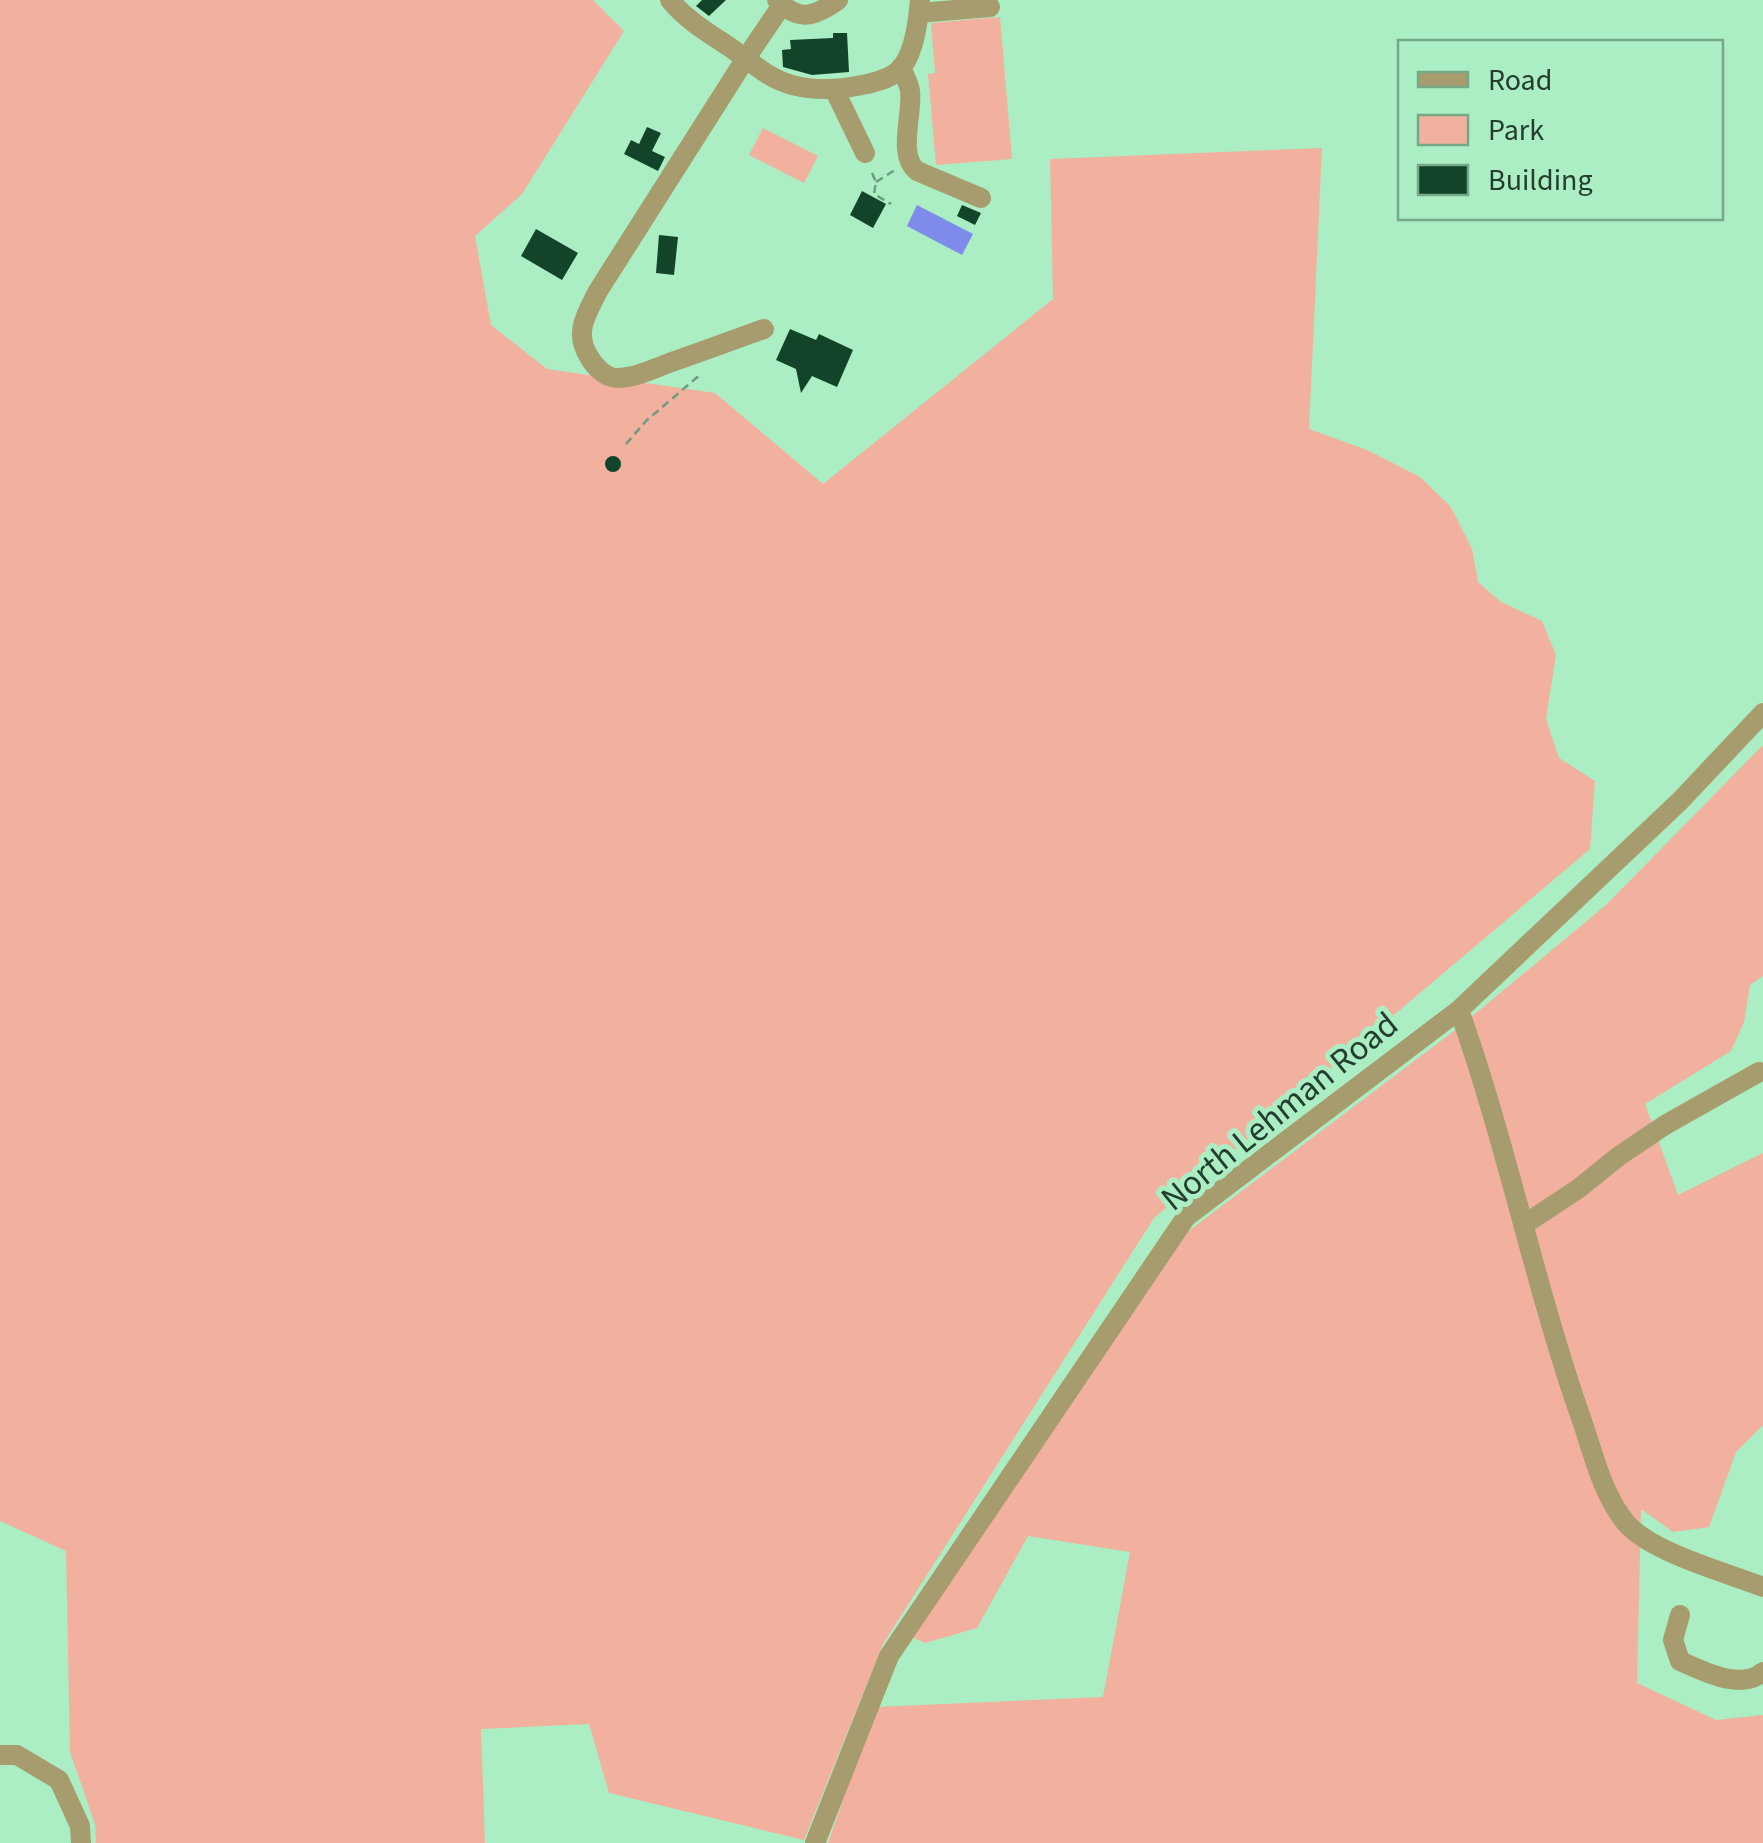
<svg xmlns="http://www.w3.org/2000/svg" width="1763" height="1843" viewBox="0 0 1763 1843" font-family="'Source Sans 3',sans-serif">
  <rect width="100%" height="100%" fill="#abeec3"/>
  <path fill="#f2b09e" d="M0 0H593L624 31 522 194 475 236 491 325 547 369 715 393 823 484 1053 299 1050 159 1322 148 1309 429 1367 450 1420 477 1451 507 1472 549 1478 582 1501 602 1542 621 1556 655 1546 719 1559 758 1595 781 1590 849 1154 1218 883 1644 804 1840 609 1793 589 1724 481 1729 485 1843H96L95 1824 70 1752 66 1551 0 1521Z
    M1000 17 1012 159 936 165 928 74 935 73 931 23Z
    M763 128 818 156 804 183 749 155Z
    M1763 745V976L1750 985 1744 1022 1731 1051 1645 1104 1678 1195 1763 1153V1425L1736 1452 1709 1527 1673 1532 1641 1509 1637 1683 1716 1720 1763 1715V1843H828L875 1707 1103 1697 1130 1552 1028 1536 977 1628 925 1643 909 1636 1178 1239 1458 1028 1606 905Z"/>
  <path fill="#7e8bea" d="M917 205 973 234 962 255 907 226Z"/>
  <path fill="#114429" d="M702 0H726L709 16 696 6Z
    M833 33H847L849 72 812 75 783 67 782 50 791 49 790 40 833 38Z
    M647 127 661 133 652 151 665 157 658 171 624 154 631 140 639 144Z
    M862 191 886 204 873 228 850 215Z
    M962 205 981 213 975 225 957 216Z
    M536 229 578 253 562 280 521 256Z
    M659 235 678 237 674 275 656 273Z
    M790 329 816 340 819 334 853 350 837 387 812 376 801 393 796 369 776 360Z
    M605 464a8 8 0 1 1 16 0a8 8 0 1 1-16 0Z"/>
  <g fill="none" stroke-linecap="round" stroke-linejoin="round">
    <path stroke="#6c9c7e" stroke-width="2.5" stroke-dasharray="8 5" stroke-linecap="butt" d="M872 173 876 182 874 194 891 204
      M876 182 895 170
      M626 444 647 420 701 374"/>
    <path stroke="#a79c6e" stroke-width="20" d="M670 0C686 20 710 34 731 48 744 57 756 67 769 75 798 93 835 91 867 84 880 81 894 77 902 67 915 50 918 21 920 0
      M777 0C799 22 814 17 838 0
      M919 13 990 7
      M901 67C904 75 909 83 910 91 913 114 897 155 917 171L981 198
      M834 89 865 153
      M764 329C733 340 701 352 669 363 653 369 635 378 617 378 605 378 593 365 588 355 574 332 587 313 598 291L746 58 782 5
      M1459 1010C1507 1144 1534 1284 1581 1418 1593 1452 1602 1494 1626 1523 1652 1553 1725 1572 1763 1587
      M1525 1224 1578 1189 1619 1156 1665 1125 1759 1072
      M1680 1615 1673 1640 1680 1661C1704 1671 1739 1691 1763 1672
      M0 1755H17L59 1780 80 1826 81 1843
      M815 1843 889 1656 1186 1217 1459 1010 1680 801 1763 713"/>
  </g>
  <g text-anchor="middle" stroke-width="10" stroke-linejoin="round" paint-order="stroke">
    <g font-size="35" fill="#233e2e" stroke="#abeec3">
      <text transform="translate(1279 1111) rotate(-39)" y="12">North Lehman Road</text>
    </g>
  </g>
  <rect x="1398" y="40" width="325" height="180" fill="#abeec3" stroke="#75a887" stroke-width="2.5"/>
  <rect x="1418" y="72" width="50" height="15" fill="#a79c6e" stroke="#75a887" stroke-width="2.5"/>
  <text x="1488" y="90" font-size="30" fill="#233e2e">Road</text>
  <rect x="1418" y="115" width="50" height="30" fill="#f2b09e" stroke="#75a887" stroke-width="2.5"/>
  <text x="1488" y="140" font-size="30" fill="#233e2e">Park</text>
  <rect x="1418" y="165" width="50" height="30" fill="#114429" stroke="#75a887" stroke-width="2.5"/>
  <text x="1488" y="190" font-size="30" fill="#233e2e">Building</text>
</svg>
